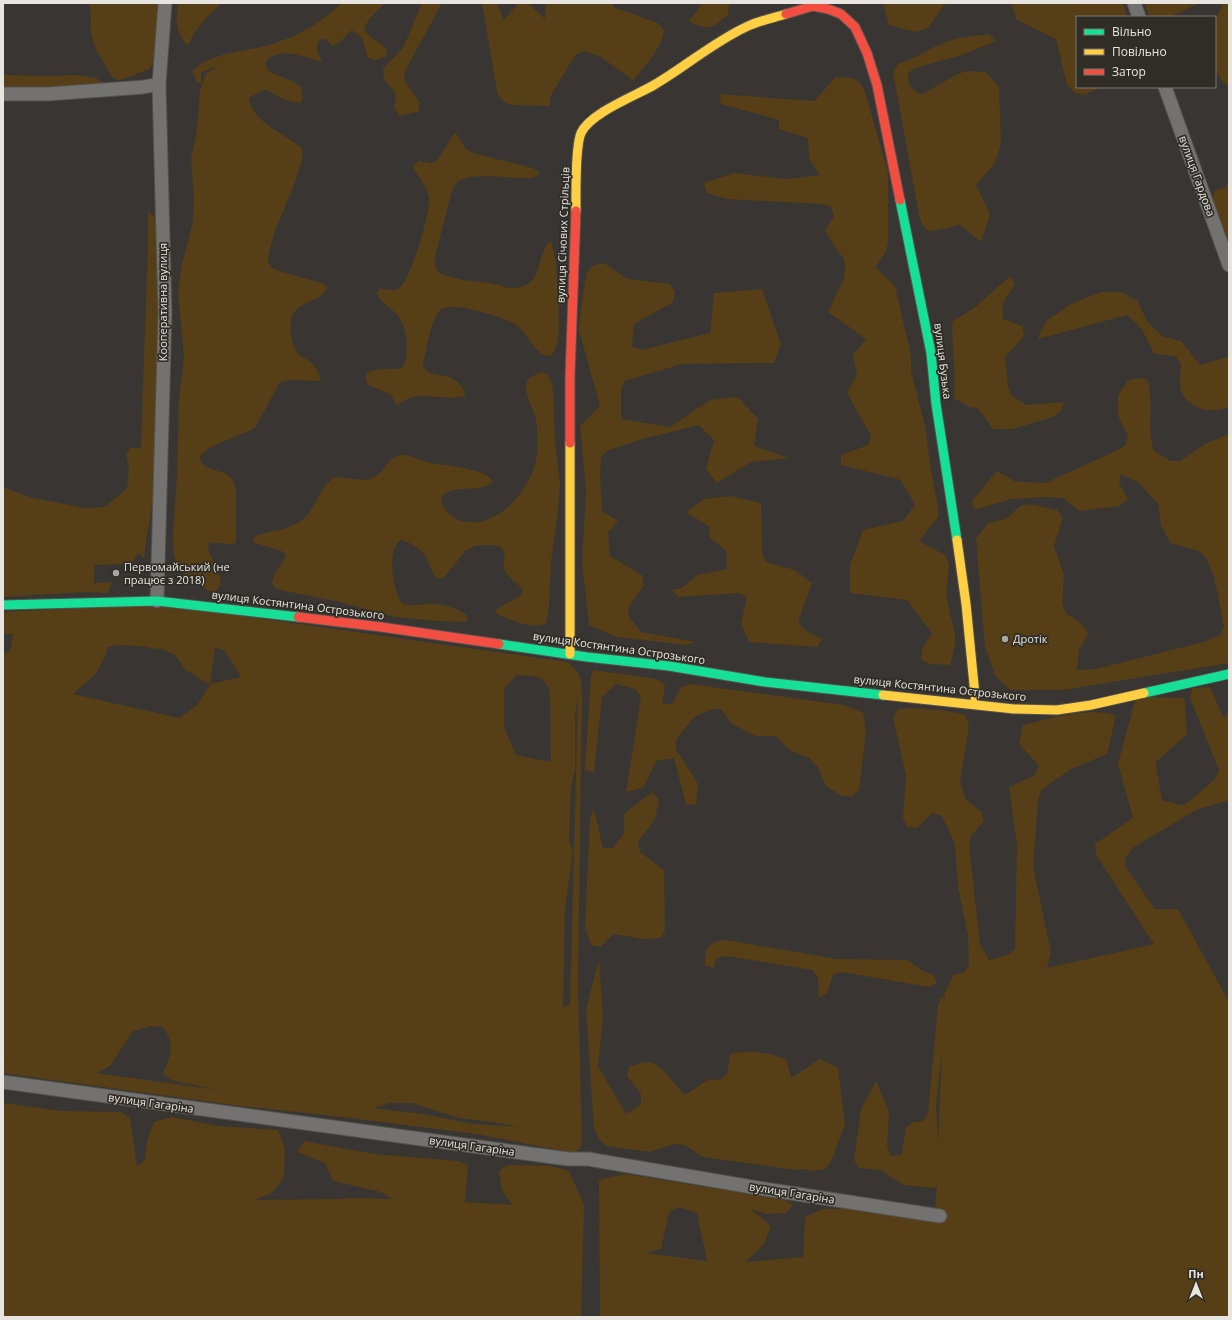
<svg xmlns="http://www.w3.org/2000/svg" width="1232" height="1320" viewBox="0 0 1232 1320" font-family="'Open Sans',sans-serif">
  <rect width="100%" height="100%" fill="#383532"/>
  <path fill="#563f16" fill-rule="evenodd" d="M88 3H164L155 59 152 65 149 69 121 80H118L112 77C105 64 95 51 92 37 89 27 93 13 88 3Z
    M178 3H222C209 15 195 27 189 44H186C175 30 176 20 178 3Z
    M342 3H385L369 19 364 29C369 39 381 41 387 50L386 56 375 60 368 58 362 38 352 30C346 35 340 44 332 46L327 40 321 39C313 46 318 53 322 62 306 57 276 45 265 63L269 72 290 80 300 86C302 91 304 99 300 103L285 100 269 91 265 90 254 95 249 99C251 120 284 134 299 146L302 149V161L294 185 274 233 268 257V262L271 267 276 270 321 283 328 287C322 304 294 299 291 321 290 330 291 346 298 354 301 357 305 358 308 360 314 364 321 373 320 381L289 380 280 382 255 428C247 434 191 449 201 462 211 475 231 466 236 489V540L235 543C226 546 216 540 208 544 207 560 231 578 215 592L209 591 194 582 180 569 174 556 173 535 177 475 179 399 184 358 178 291 182 264 193 221 194 198 191 159 197 130 200 91 204 78 207 73 218 66 201 72V82L197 83 193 71C208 53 248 51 270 45 278 42 286 39 294 36 312 28 327 16 342 3Z
    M422 3H442L406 69 404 80 420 103 418 112 399 116 394 108 396 94 384 79 383 69 403 48Z
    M482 3H497L504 20 518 3H528L545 19 546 3H612L613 7 658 23 664 31C661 50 645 65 634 80L631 79 601 57 584 51 575 55 550 97V106L510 105 501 100 497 91Z
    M702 3H729L728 15C709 30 710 31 688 21L695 14Z
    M883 3H957L944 5 928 28 915 32 889 25Z
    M1011 3H1123L1127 17H1077V87H1101L1084 95 1075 93 1067 85 1056 39 1017 20Z
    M1144 3H1199L1170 17H1150Z
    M1223 3H1229V87L1223 82 1215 70V22Z
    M989 34 996 41 962 55 915 68 908 73C908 86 910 89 922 94L956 75 966 71 986 72 999 87 1001 144 995 163 976 185 990 214 981 242 960 225 938 230 928 231 922 224 919 215 893 72 898 64C915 59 929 48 946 42 959 37 975 36 989 34Z
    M3 75 49 76 77 75 96 78 105 84 45 89H3Z
    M836 77 853 78 861 84 865 92 888 172V242L886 252 875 267 895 286 911 355V371L925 426 931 470 938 507V517L919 541 945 555 949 564 946 595 955 635V646L950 665 929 664 921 659 922 649 932 633 907 600 850 593V565L863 530 903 521 915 505 901 480 841 465V455L868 445 871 436 847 393 857 374 853 355 866 339 828 312 844 279 845 269 844 259 833 244 825 230 834 216 831 207 822 204 727 199 707 193 704 183 734 173 787 179 820 175 809 159 808 138 779 129V120L721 104 719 94 814 101Z
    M456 133 465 148 473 153 529 167 535 169 539 173 535 177 531 178C513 179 473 172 459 181 455 184 453 189 451 194L436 253C435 259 434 266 438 271 446 280 477 281 489 283 496 284 503 287 510 288 515 288 523 287 528 284 540 277 539 251 550 241 557 250 557 289 558 301 559 310 562 355 548 356 537 356 526 333 518 326 508 318 450 300 440 310 431 318 426 352 423 365 426 376 440 374 449 377 454 379 458 382 462 387 464 390 465 392 465 396L451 398 426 396 414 397 407 399 397 405C394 402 393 397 390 394 383 388 358 388 368 372 380 368 389 370 401 368 411 358 407 328 399 317 394 309 378 302 377 292L380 289C386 288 393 292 398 289 410 283 431 211 429 198 427 186 419 177 413 168V166L419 161C423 161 427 164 432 163 440 162 448 139 456 133Z
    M1229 182V243L1216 218 1212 198 1215 190 1225 188Z
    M148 211 155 218 158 225 157 483C152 508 146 533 144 559L139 553 131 564 94 565V583L112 582 108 593 84 592 3 597V487L32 498 85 508 105 507 127 488 129 468 126 454 130 448H141L148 243Z
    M604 263 628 279 670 284 675 292 673 302 634 324 632 347 642 350 710 333 714 293 762 289 781 344 774 363 682 364 624 381 621 391V419L670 427 710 400 738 397 758 419 754 446 789 458 751 462 717 483 706 469 714 440 699 425 642 439 607 451 601 458 600 475 602 511 618 521 608 532 610 556 642 575 644 585 628 608 629 617 641 632 696 642 687 645 617 637 589 625 582 563 586 488 580 426 600 406 579 330C579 321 585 276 588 271 592 265 598 264 604 263Z
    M1010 276 1015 285C1005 299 1001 301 1003 319L1022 326 1024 336 1005 357 1008 386 1011 395 1026 405 1064 402 1061 411 1053 417 1013 429H993L977 407 971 408 954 398C956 372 952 347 952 322L974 308Z
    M1101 292H1121L1138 301 1146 320 1162 336 1181 341 1200 365 1229 356V407C1222 409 1214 411 1207 410 1193 408 1180 398 1180 383 1179 377 1181 370 1181 364L1175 356 1154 354 1142 329 1127 315 1038 339 1046 321 1071 304Z
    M542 372 548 375 552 384 553 392 555 443 560 483 558 511 551 562 549 606 546 623C535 631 507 619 496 613L495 611 497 609 520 596 523 591C519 583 509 579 505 571 501 564 507 556 503 550 500 545 495 545 490 545 463 544 465 554 449 571 446 575 444 578 439 579 431 574 430 565 426 557 421 549 409 541 400 540 386 551 393 591 402 603 410 607 416 605 424 604 436 603 456 606 466 615L468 620 465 622 437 621 395 617 340 602 285 591 275 588 272 584C273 573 281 566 286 556L282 551 255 543 253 541 255 536C261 533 267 533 273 531 282 530 295 526 302 520 316 509 319 488 333 478 345 476 361 482 370 479 384 475 387 457 401 455 410 454 418 460 427 462 442 466 486 467 493 482 480 495 445 481 441 501 447 521 471 527 489 519 496 516 503 511 509 506 519 497 528 483 533 471 539 454 538 436 536 419 534 409 522 392 527 382 529 376 537 374 542 372Z
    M1138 378 1147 379C1155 402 1146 428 1154 451L1171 461H1180L1205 444 1229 434V663L1063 690H1011L996 677 985 647 976 539 988 523 1006 519 1020 506 1030 504 1057 510 1063 518 1054 546 1064 574 1062 604 1066 613 1083 625 1088 634 1079 650 1077 670 1096 669 1203 642 1220 635 1224 626 1214 576 1206 558 1199 551 1170 543 1161 525 1158 504 1138 482 1121 474 1119 483 1128 499 1120 506 1080 511 1063 498 1043 497 1012 499 974 510 972 501 997 471 1014 481 1045 483 1118 450 1126 445 1128 435 1118 416V396L1128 380Z
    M731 496 761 503 762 553 766 562 795 570 812 583 798 622 805 630 822 639 817 647 749 642 741 624 747 597 739 593 678 597 672 590 682 588 697 575 727 569 726 551 709 537 710 527 686 512 704 499Z
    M160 604 567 662C582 673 581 678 582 695L578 984 582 1141 580 1149 574 1153 476 1134 351 1118 233 1105 3 1073V1062H7L3 1060V653L10 651 13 634H3V612ZM118 645 139 646 164 650 174 654 186 670 210 685 198 704 179 718 73 694 95 675 105 657 108 647ZM215 647 225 651 241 677 210 684ZM517 675C535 677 543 673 550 692L551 762 516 755 504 727V688ZM578 697 570 1005 563 1008 565 908 573 851 569 842 571 788 575 769V714ZM152 1026 163 1027C176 1046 170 1055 163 1074L171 1080 218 1090 96 1073 110 1066 133 1031ZM390 1103H412L459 1118 493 1122 520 1127 473 1124 423 1114 373 1108Z
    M594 670 657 679 665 685 662 704H672L681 687 690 684 844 705 863 713 866 732 859 790 851 797 841 796 825 785 818 767 809 758 790 750 776 736H756L732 724 721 709H712L694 717 676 740V749L698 784 696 805 686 804 674 758 656 761 643 788 626 792 641 697 635 689 616 684 602 697 594 772 585 770 591 676Z
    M1210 687 1224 719 1229 709V800L1196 810 1134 847 1125 859V864L1127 869 1155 909H1178L1229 1002V1317H600L599 1180 625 1174 785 1200 793 1205 786 1213 767 1214 750 1209 763 1219 771 1226 764 1244 746 1262 803 1257 805 1217 823 1209H872L930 1215 934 1223 937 1186 933 1188 904 1185 880 1170 859 1168 854 1160 861 1109 876 1081 889 1111 887 1146 891 1156 901 1155 906 1128 913 1122 923 1121 928 1113 938 1005 942 996 944 1000 945 992 954 974 963 973 969 965 968 935 958 887 955 844 942 816 932 813 917 828 907 827 903 818 906 776 893 717 898 709C916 707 948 710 965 715L969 726 960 782 966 800 982 812 984 821 971 836 969 846 980 944 989 960 1008 955 1015 949 1017 845 1009 787 1035 775 1039 766 1019 744 1023 725C1049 719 1092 705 1116 716L1107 754 1071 769 1041 790 1038 800 1033 867 1051 952 1047 968 1154 944 1096 855 1095 844 1133 818 1118 764 1136 697 1184 698 1185 703 1187 734 1156 762V766L1162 800 1181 805 1186 804 1215 779 1219 770 1190 698 1192 688ZM942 1052V1053L938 1141 936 1106ZM679 1207 697 1213 707 1261 645 1253 661 1249 669 1212Z
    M652 792 659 800 655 819 638 842 640 852 664 870 665 930 661 938 643 939 614 934 600 947 591 945 585 927 590 817 594 809 603 848H613L624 833V814Z
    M727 940 836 959 907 960 923 971 934 975 937 983 929 987 842 972 833 975 827 993 819 998 818 978 813 970 726 956 716 958 714 968 705 965C705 947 709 941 727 940Z
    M599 960 603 1018 598 1066 626 1114 641 1104V1094L627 1076 629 1067C635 1065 642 1062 648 1062 660 1062 676 1087 685 1095L709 1079 720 1080 727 1074 730 1054C749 1050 770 1052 787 1060L791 1078 820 1059 838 1068 845 1125 831 1161 826 1169 812 1171 805 1169 795 1170 703 1157 685 1145 675 1144 649 1152 607 1146 600 1140 594 1129 586 1009Z
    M3 1103 62 1111 122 1112 130 1118 137 1166 145 1160 147 1140 154 1122 172 1117 218 1126 278 1130 285 1149 284 1177 272 1193 254 1200 339 1199 349 1198 393 1199 381 1192 333 1181 325 1163 297 1152 304 1141 374 1154 459 1161 468 1166 465 1202 512 1205 502 1190 499 1171 508 1165H519L551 1166 569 1171 584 1205 581 1317H3Z"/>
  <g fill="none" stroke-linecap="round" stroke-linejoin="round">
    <g stroke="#54524e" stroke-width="15">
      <path id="street" d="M1134 3 1139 17
        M1165 87 1229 265
        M3 94H48L144 87 159 84
        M157 601 165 313 159 84 165 3
        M3 1082 568 1159H588L758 1188 940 1216"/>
    </g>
    <g stroke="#54524e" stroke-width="11">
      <path id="fast" d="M900 200 931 353 936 404 957 540
        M3 605 157 601 298 617
        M499 644 587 657 669 666 765 682 883 695
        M1144 693 1229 674"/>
    </g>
    <g stroke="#54524e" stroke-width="11">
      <path id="slow" d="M576 211C576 194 575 147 581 133 590 113 635 96 654 85 685 67 712 43 746 27 758 21 773 18 786 14
        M570 443V654
        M957 540 966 604 976 705
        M883 695 1014 709 1057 710 1091 705 1144 693"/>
    </g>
    <g stroke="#54524e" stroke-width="11">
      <path id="jam" d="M786 14 813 6 828 9 841 14 855 27 867 53 877 85 900 200
        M570 443V375L576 211
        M298 617 381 627 499 644"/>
    </g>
    <use href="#street" stroke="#747270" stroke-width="13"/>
    <use href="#fast" stroke="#16e098" stroke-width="9"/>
    <use href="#slow" stroke="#ffcf43" stroke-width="9"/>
    <use href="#jam" stroke="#f24e42" stroke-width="9"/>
  </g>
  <g fill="#aaa7a4" stroke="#302c26" stroke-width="1.5">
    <circle cx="116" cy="573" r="4"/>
    <circle cx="1005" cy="639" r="4"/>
  </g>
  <g text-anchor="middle" stroke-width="3.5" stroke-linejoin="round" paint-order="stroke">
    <g font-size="11" fill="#e8e5e1" stroke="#302c26">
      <text transform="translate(1197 176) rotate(70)" y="4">вулиця Гардова</text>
      <text transform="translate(563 235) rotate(-88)" y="4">вулиця Січових Стрільців</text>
      <text transform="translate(163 302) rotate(-90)" y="4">Кооперативна вулиця</text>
      <text transform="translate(943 361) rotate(83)" y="4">вулиця Бузька</text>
      <text transform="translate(298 605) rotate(7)" y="4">вулиця Костянтина Острозького</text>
      <text transform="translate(619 648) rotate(8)" y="4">вулиця Костянтина Острозького</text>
      <text transform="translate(940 688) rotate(6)" y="4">вулиця Костянтина Острозького</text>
      <text transform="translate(151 1103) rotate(8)" y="4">вулиця Гагаріна</text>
      <text transform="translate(472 1146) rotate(8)" y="4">вулиця Гагаріна</text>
      <text transform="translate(792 1193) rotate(9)" y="4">вулиця Гагаріна</text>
    </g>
    <g font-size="11" fill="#e8e5e1" stroke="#302c26" text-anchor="start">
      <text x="124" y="571">Первомайський (не<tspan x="124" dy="13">працює з 2018)</tspan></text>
      <text x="1013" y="643">Дротік</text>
    </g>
  </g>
  <rect width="1232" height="1320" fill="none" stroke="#e8e5e1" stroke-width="8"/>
  <rect x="1076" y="16" width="140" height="72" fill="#302c26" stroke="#7a7671"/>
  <rect x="1084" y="29" width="20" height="6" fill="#16e098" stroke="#7a7671"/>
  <text x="1112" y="36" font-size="12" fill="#e8e5e1">Вільно</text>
  <rect x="1084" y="49" width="20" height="6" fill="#ffcf43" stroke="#7a7671"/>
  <text x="1112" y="56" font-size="12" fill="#e8e5e1">Повільно</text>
  <rect x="1084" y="69" width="20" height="6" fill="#f24e42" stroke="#7a7671"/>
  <text x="1112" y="76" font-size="12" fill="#e8e5e1">Затор</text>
  <g transform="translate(1196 1284)" stroke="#302c26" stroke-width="3" paint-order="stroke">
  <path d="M0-3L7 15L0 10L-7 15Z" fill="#e8e5e1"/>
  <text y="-6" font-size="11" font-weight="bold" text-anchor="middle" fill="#e8e5e1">Пн</text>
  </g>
</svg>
